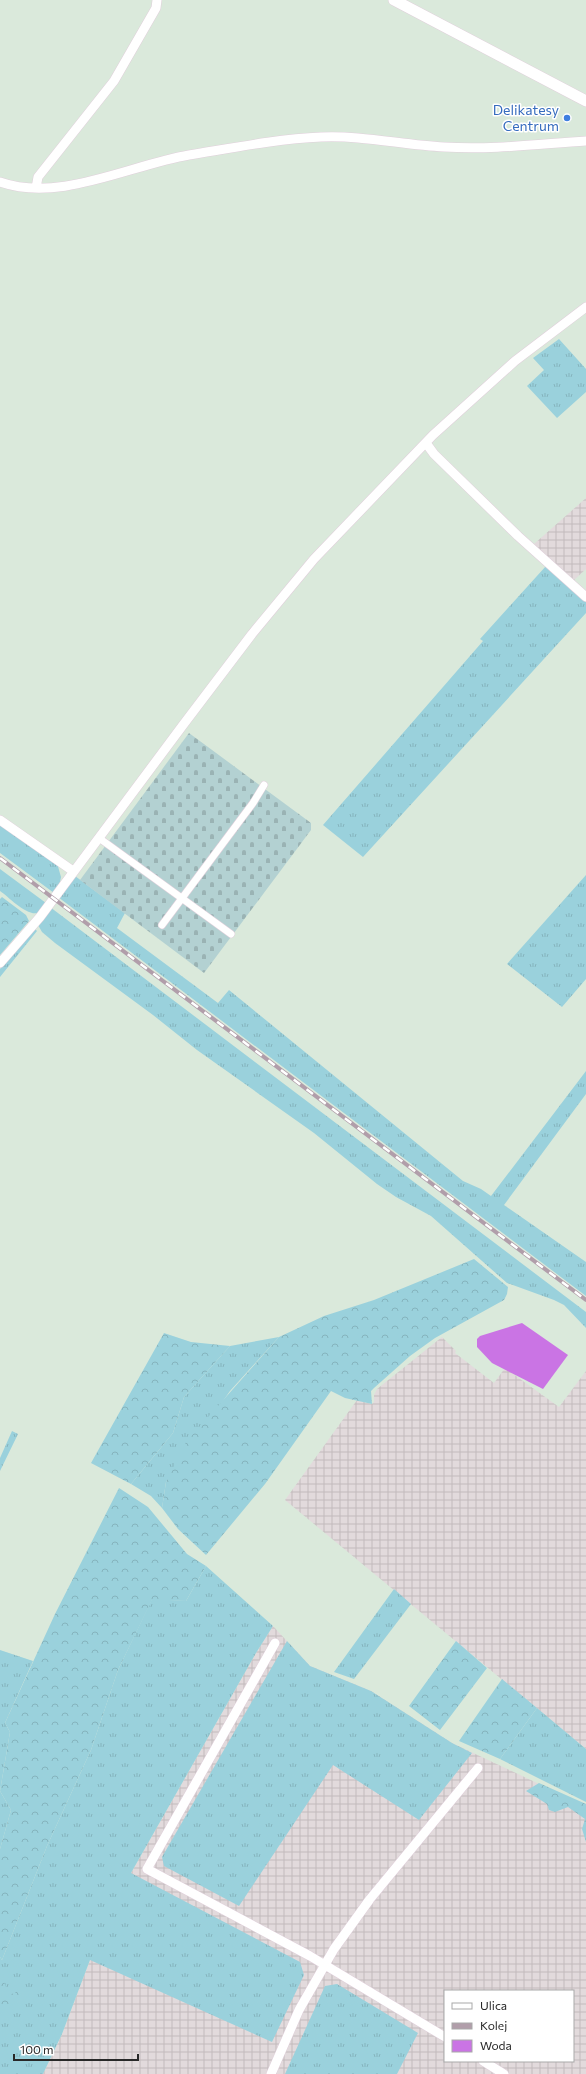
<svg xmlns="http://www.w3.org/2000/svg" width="586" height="2074" viewBox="0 0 586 2074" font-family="Commissioner,sans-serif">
  <defs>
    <pattern id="industrial-grid" width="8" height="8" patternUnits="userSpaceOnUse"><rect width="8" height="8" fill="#e2dadc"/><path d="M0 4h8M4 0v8" fill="none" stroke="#c2bbbd"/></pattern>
    <pattern id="grass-tufts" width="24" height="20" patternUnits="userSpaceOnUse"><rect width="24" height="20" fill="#9ad1dc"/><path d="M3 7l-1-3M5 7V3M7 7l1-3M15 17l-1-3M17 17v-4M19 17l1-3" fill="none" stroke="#85b3bd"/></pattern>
    <pattern id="forest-crowns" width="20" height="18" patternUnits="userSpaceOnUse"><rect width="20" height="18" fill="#9ad1dc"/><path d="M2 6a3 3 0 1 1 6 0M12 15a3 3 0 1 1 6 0" fill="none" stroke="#85b3bd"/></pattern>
    <pattern id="cemetery-stones" width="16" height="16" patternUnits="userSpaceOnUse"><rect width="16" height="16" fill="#b3d1d2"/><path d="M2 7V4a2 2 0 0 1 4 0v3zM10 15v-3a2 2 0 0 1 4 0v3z" fill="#9ab3b4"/></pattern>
  </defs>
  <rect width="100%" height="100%" fill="#dae9db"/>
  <path fill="url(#industrial-grid)" fill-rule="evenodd" d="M586 498V569L573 581 534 544Z
    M442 1337 456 1351 455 1353 494 1383 505 1368 559 1407 586 1371V1749L285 1500 357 1400 372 1404 374 1402V1395L377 1389Z
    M273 1626 310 1666 371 1691 452 1743 586 1806V2074H43L62 2034 90 1960 131 1873 256 1653ZM445 1991H573V2061H445Z"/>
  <path fill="url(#grass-tufts)" d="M559 339 586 369V392L557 418 527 386 544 370 533 358Z
    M546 566 586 600V613L363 857 323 825 483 641 480 639Z
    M0 824 57 863 61 877 60 882 54 893 0 853Z
    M0 869 46 903 38 913C26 916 9 897 0 891Z
    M586 875V979L562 1007 507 964Z
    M75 876 125 913 117 928 218 1003 229 990 463 1181 481 1189 491 1196 586 1071V1094L504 1205 586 1262V1296L58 897Z
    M50 907 586 1312V1328L564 1305 554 1300 507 1283 431 1216 396 1197 377 1184 314 1133 197 1050 153 1015 55 943 42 932 38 925Z
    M35 929 37 931 0 977V969Z
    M279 1337 230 1391 166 1482 162 1508 151 1496 131 1484 173 1433 184 1397 230 1346Z
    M12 1431 18 1434 0 1471V1458Z
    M206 1566 273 1626 256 1653 131 1873 300 1962 304 1975 272 2042 90 1960 62 2034 43 2074H0V1957L2 1960 47 1846 91 1750 118 1670 152 1599 186 1601Z
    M394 1589 411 1604 354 1679 334 1672Z
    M287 1641 310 1666 371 1691 452 1743 472 1753 419 1820 333 1765 239 1906 164 1866 162 1857Z
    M0 1650 33 1661 5 1723 10 1732 0 1791 11 1810 0 1849Z
    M537 1708 586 1749V1802L500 1759Z
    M337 1984 418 2033 397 2074H285L325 1986Z"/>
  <path fill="url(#forest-crowns)" d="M2 897 26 915 29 921 0 955V899Z
    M474 1259 508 1287 507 1294 504 1300 435 1338 410 1356 374 1388 371 1391 372 1404 345 1398 331 1391 265 1484 206 1555 178 1529 162 1508 166 1482 186 1442 279 1337 324 1316 374 1300Z
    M164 1333 191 1342 230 1346 184 1397 173 1433 131 1484 91 1463Z
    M119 1488 148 1507 187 1554 206 1566 186 1601 152 1600 118 1670 91 1750 47 1846 2 1960 0 1957V1849L11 1810 0 1791 10 1732 5 1723 55 1614Z
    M456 1641 487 1668 440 1730 409 1706Z
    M502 1679 537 1708 500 1759 459 1741Z
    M539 1783 586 1804V1842L582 1829 585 1819 568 1807 555 1812 549 1810 547 1804 526 1791Z
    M3 1979 8 1993 14 1994 20 1987 23 1992 9 2015 0 2011V1988Z"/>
  <path fill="url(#cemetery-stones)" d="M189 733 311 823V830L204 973 80 880Z"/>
  <path fill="#ca74e4" d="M522 1323 568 1355 543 1389 492 1363 477 1347V1339L480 1336Z"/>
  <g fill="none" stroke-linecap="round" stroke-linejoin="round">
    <g stroke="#e0d0db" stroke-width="8">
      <path id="pedestrian" d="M99 838 231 934
        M162 925 253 803 264 785"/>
    </g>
    <g stroke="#e0d0db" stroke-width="10">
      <path id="minor" d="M0 182C59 203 130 165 189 155 232 148 277 139 321 137 362 135 403 145 444 147 491 150 539 144 586 141
        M36 188 38 177 114 81 156 8 157 0
        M426 443 434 454 518 536 586 597
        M0 820 73 871
        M0 963 40 917 183 725 252 634 314 559 433 435 515 361 586 307
        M275 1643 147 1869 310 1956 445 2037
        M483 2061 504 2074
        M271 2074 299 2010 334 1949 370 1899 478 1768"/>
    </g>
    <g stroke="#e0d0db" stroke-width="12">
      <path id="tertiary" d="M394 0 586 101"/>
    </g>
    <use href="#pedestrian" stroke="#fff" stroke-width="7"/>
    <use href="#minor" stroke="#fff" stroke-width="9"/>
    <use href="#tertiary" stroke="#fff" stroke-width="11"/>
    <g stroke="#b19eaa" stroke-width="4">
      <path id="rail" d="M0 858 586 1300"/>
    </g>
    <use href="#rail" stroke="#fff" stroke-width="2.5" stroke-dasharray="8" stroke-linecap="butt"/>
  </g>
  <circle fill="#3f7fe0" stroke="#fff" stroke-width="1.5" cx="567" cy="118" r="4"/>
  <g text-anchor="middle" stroke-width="3" stroke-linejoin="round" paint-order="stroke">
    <g font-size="14" fill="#366cbe" stroke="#fff" text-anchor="end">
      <text x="559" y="115">Delikatesy<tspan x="559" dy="16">Centrum</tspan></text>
    </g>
  </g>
  <rect x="444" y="1990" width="130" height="72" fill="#ffffff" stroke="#a9a9a9"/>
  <rect x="452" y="2003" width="20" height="6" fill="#ffffff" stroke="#a9a9a9"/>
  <text x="480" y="2010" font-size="12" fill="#282828">Ulica</text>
  <rect x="452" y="2023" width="20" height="6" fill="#b19eaa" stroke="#a9a9a9"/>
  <text x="480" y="2030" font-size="12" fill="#282828">Kolej</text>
  <rect x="452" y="2040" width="20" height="12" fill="#ca74e4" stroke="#a9a9a9"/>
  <text x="480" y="2050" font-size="12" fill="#282828">Woda</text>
  <path d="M14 2054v6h124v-6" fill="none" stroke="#282828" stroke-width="2"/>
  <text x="20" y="2054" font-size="12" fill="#282828" stroke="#ffffff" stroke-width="3" paint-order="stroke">100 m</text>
</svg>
